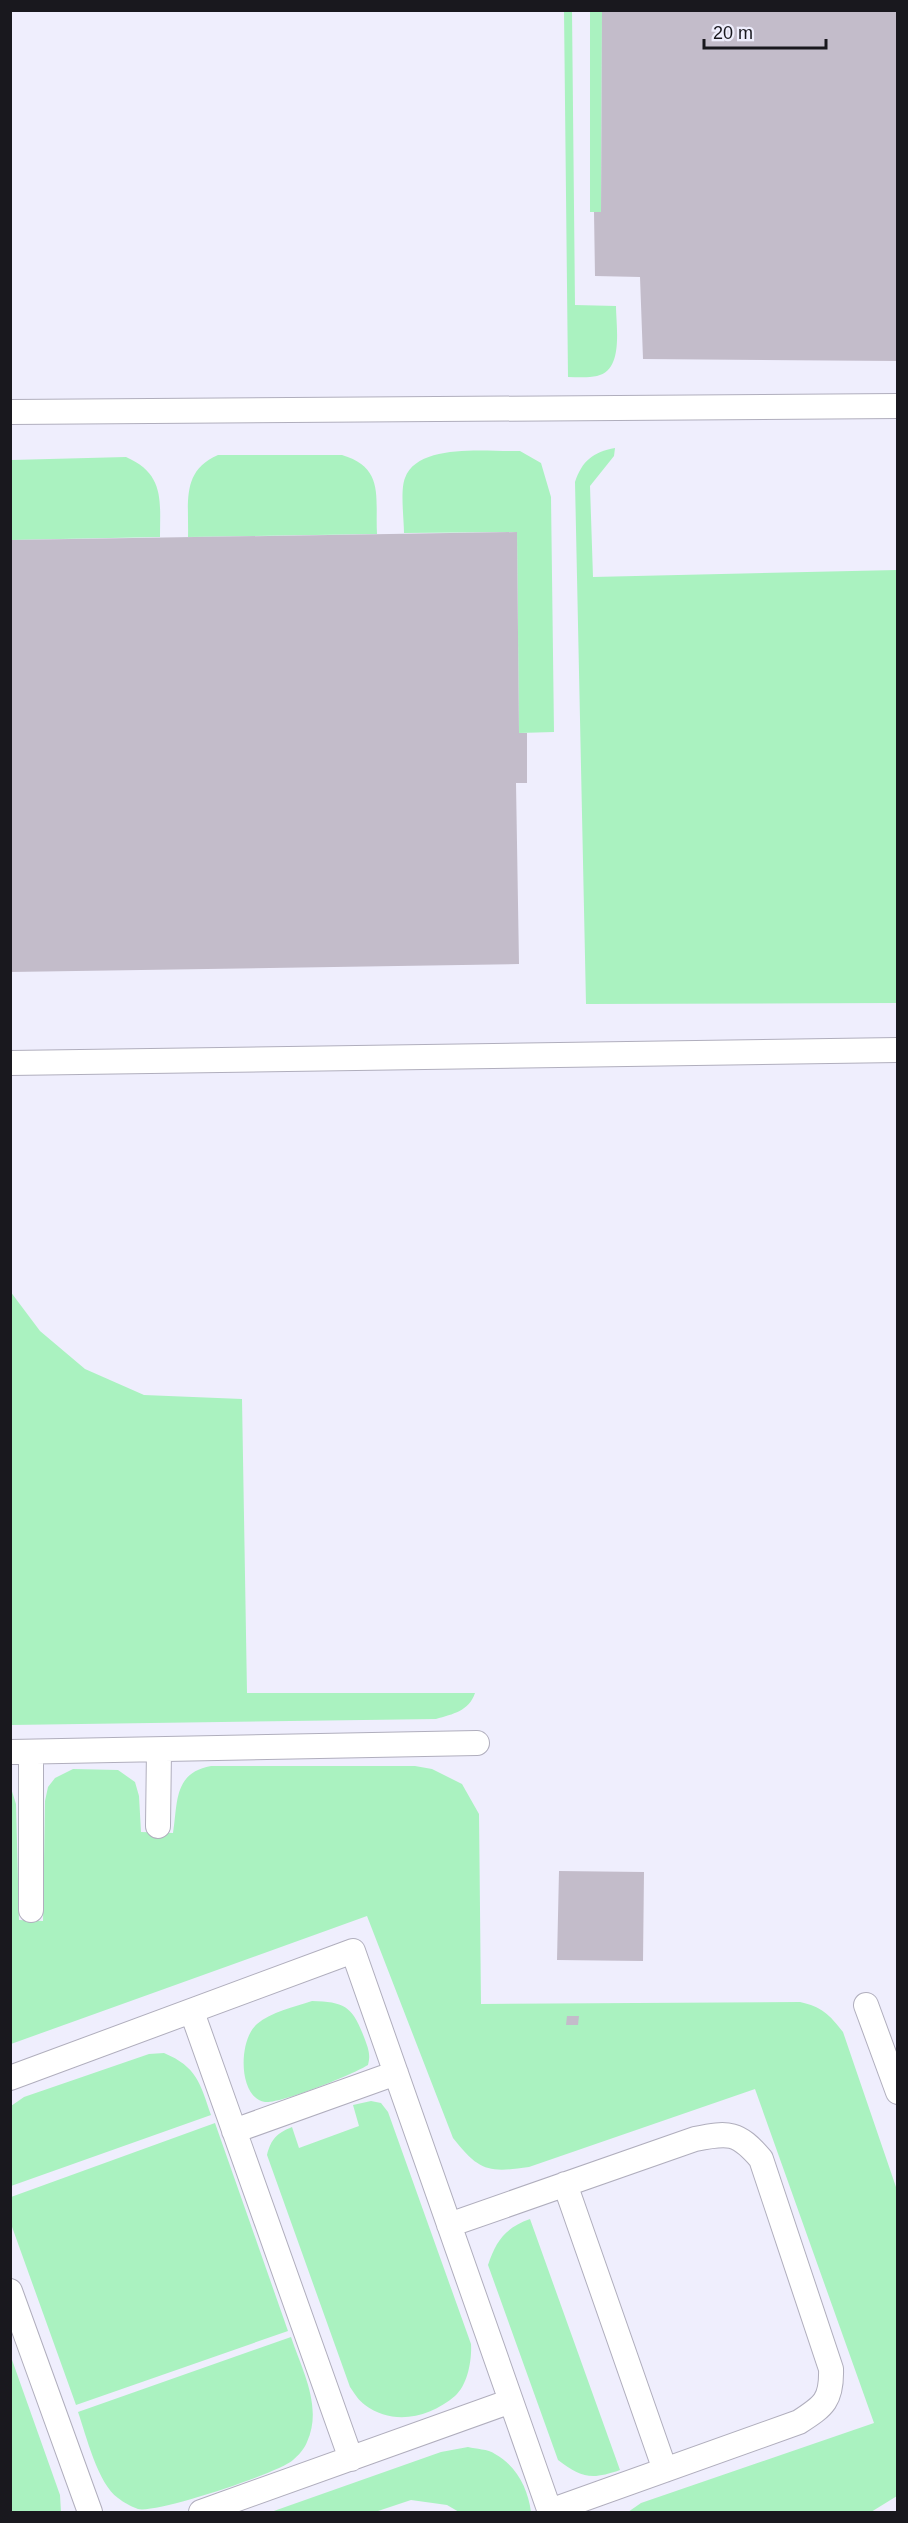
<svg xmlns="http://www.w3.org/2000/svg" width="908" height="2523" viewBox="0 0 908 2523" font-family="Helvetica,sans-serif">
  <rect width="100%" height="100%" fill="#efeefd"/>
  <path fill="#aaf2c0" d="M564 11H572L575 305 616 306C616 326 624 371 597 376 588 378 577 377 568 377Z
    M590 11H602L601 212H590Z
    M615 448 614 456 590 486 593 577 897 570V1003L586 1004 575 482C582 461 593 452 615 448Z
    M520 451 541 463 551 497 554 732 519 733 517 532 404 533C404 519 400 490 405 478 418 442 489 452 520 451Z
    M218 455H342C385 468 375 497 377 534L188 537C189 502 181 471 218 455Z
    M126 457C165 474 160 501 160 537L11 540V460Z
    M10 1291 40 1331 85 1369 144 1395 242 1399 247 1693H475C469 1711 453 1714 436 1719L11 1725Z
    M211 1766H415L432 1769 462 1784 479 1814 481 2004 800 2002C822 2007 829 2014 843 2032L897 2190V2496L871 2512H628L641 2503 874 2423 755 2089 529 2167C488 2173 479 2171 453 2138L367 1916 11 2044 10 1785 16 1804 19 1920 43 1921 45 1801 48 1787 55 1778 73 1769 118 1770 135 1782 139 1796 141 1832 173 1833C178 1803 173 1773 211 1766Z
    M312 2001C345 2002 352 2006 364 2037 368 2048 371 2054 368 2065 354 2074 280 2104 265 2102 238 2098 238 2040 257 2024 271 2012 294 2007 312 2001Z
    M164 2053C197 2067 200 2083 211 2115L11 2186V2106L24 2097 149 2054Z
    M371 2101 381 2103 388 2112 471 2344C472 2359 468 2385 455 2396 429 2418 393 2426 365 2405 359 2401 354 2393 350 2387L267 2155C271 2139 277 2133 292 2127L299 2148 359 2126 353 2105Z
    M215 2123 288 2331 76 2405 11 2224V2197Z
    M530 2219 620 2470C592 2480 581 2478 558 2460L488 2265C496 2241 505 2228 530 2219Z
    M291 2337C302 2370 323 2407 307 2442 305 2448 298 2456 293 2460 279 2473 156 2514 138 2509 132 2507 123 2502 118 2498 98 2484 86 2435 78 2412Z
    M11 2357 60 2495 61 2512H11Z
    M468 2447C476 2449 488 2449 495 2454 517 2466 528 2489 531 2512H459L447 2505 411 2500 375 2512H271L441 2452Z"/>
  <path fill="#c3bcca" d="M602 10H898V361L643 359 640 277 595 276 594 212H601Z
    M517 532 519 733H527V783H516L519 964 10 972V540Z
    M559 1871 644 1872 643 1961 557 1960Z
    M567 2016H579L578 2025H566Z"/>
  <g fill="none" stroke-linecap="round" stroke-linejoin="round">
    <g stroke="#b0aebd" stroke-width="26">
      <path id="service" d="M10 412 898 406
        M10 1063 898 1050
        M10 1752 477 1743
        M31 1752V1910
        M158 1826 159 1750
        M866 2005 898 2092
        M192 2012 351 2459
        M10 2078 353 1951 550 2512
        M234 2131 396 2073
        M565 2184 665 2470
        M449 2225 695 2139C729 2132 738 2132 761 2159L831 2369C832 2400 824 2406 799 2422L550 2511
        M10 2291 90 2512
        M201 2512 511 2401"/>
    </g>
    <use href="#service" stroke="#fff" stroke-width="24"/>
  </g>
  <rect width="908" height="2523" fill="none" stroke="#19181e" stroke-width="24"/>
  <path d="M704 39v9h122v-9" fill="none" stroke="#19181e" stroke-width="3"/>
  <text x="713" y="39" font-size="18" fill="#19181e" stroke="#efeefd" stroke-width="4.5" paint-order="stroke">20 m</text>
</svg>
